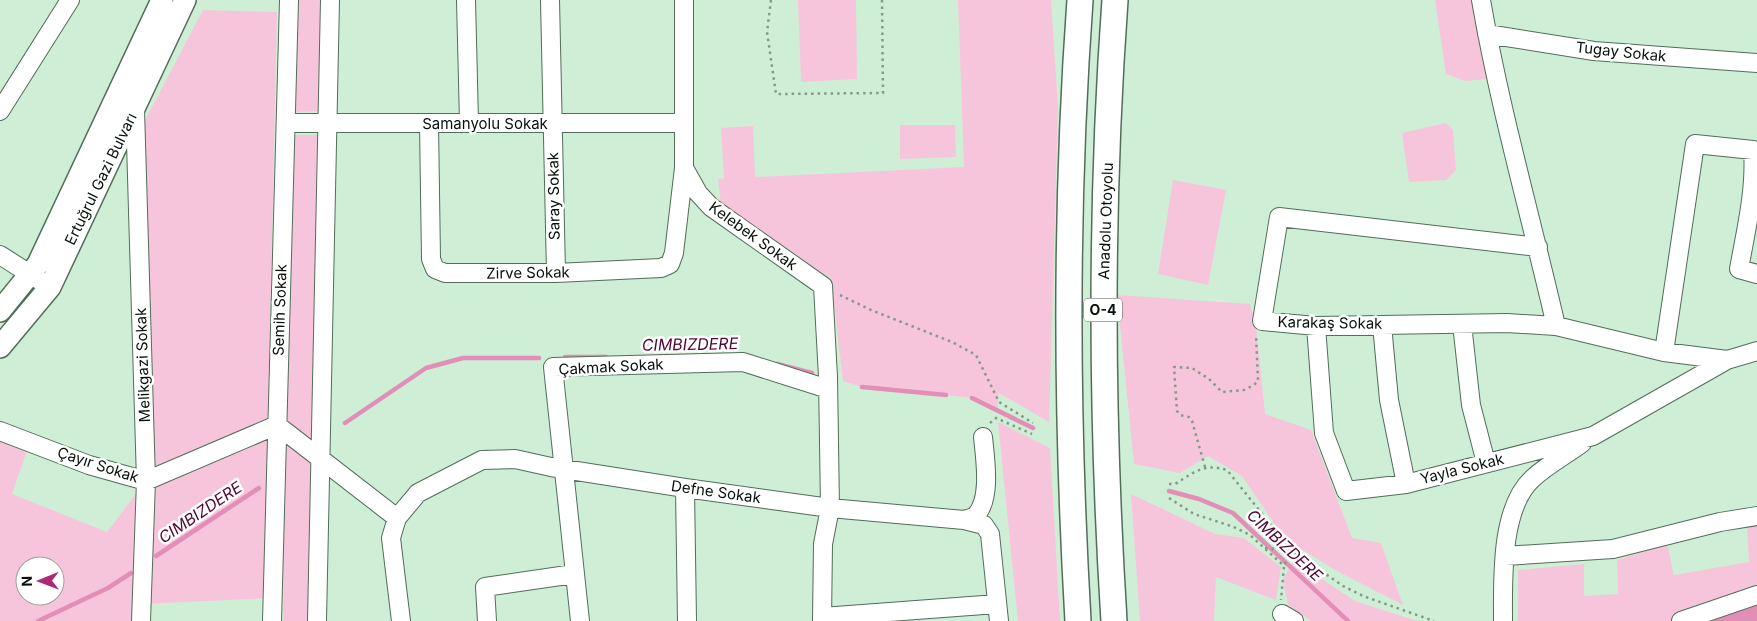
<svg xmlns="http://www.w3.org/2000/svg" width="1757" height="621" viewBox="0 0 1757 621" font-family="Inter,sans-serif">
  <rect width="100%" height="100%" fill="#cfeed6"/>
  <path fill="#f7c5db" fill-rule="evenodd" d="M299 0H324L320 111 294 112Z
    M798 0H856L857 79 801 82Z
    M958 0H1051L1058 108 1049 422 999 393 997 411 974 398 862 387 843 381 831 278 781 247 721 204 718 179 724 178 721 128 753 126 755 177 964 167Z
    M1435 0H1473L1488 79 1465 81 1446 74Z
    M203 10 277 12 268 419 152 468 142 126Z
    M1446 123 1453 130 1456 170 1446 180 1409 182 1402 133Z
    M900 125H955L956 157 900 159Z
    M294 135H320L314 442 286 422Z
    M1173 180 1226 190 1208 285 1158 274Z
    M1117 295 1250 304 1256 325 1265 414 1311 430 1352 538 1381 543 1403 605 1335 570 1285 539 1242 476 1208 456 1180 473 1134 464Z
    M998 422 1050 448 1060 621H1018Z
    M277 425 273 598 142 604 141 621H0V431L30 442 12 494 107 532 146 481ZM25 566H55V596H25Z
    M285 440 313 460 311 621H283Z
    M1131 494 1215 534 1244 538 1281 567 1276 600 1216 577 1214 621H1140Z
    M1757 525V595L1676 621H1518V570L1584 564V596L1618 594 1617 560 1667 544 1674 575 1749 562 1747 528Z
    M1293 560 1355 601 1417 621H1311L1288 605 1283 580Z"/>
  <path fill="#e28eb6" d="M1757 595V621H1681Z"/>
  <g fill="none" stroke-linecap="round" stroke-linejoin="round">
    <path stroke="#e28eb6" stroke-width="4.5" d="M565 357H606
      M777 364 812 373
      M862 387 946 395
      M972 398 1033 428
      M345 423 426 368 463 358H539
      M1169 491 1199 499 1233 513 1348 621
      M156 556 259 488
      M38 621 108 588 131 573"/>
    <g stroke="#526d59" stroke-width="20">
      <path id="minor" d="M466 0 469 122
        M550 0 556 273
        M1481 0C1500 110 1531 217 1556 326
        M1487 34 1594 51 1757 63
        M135 109 146 481 141 621
        M0 111 70 0
        M286 123H684
        M429 124 431 259 435 269 445 273H556L661 268 670 264 674 253 684 168V0
        M684 168 698 193 711 207 823 286 828 377 830 508 823 544 822 621
        M1538 247 1279 217 1262 321 1316 326 1507 323 1556 326 1664 352 1727 360
        M0 255 50 287
        M1462 324 1471 405 1486 463
        M1382 325 1389 400 1406 484
        M1316 326 1324 433 1346 491 1406 484 1593 436 1727 360 1757 351
        M1664 352 1695 144 1753 150C1756 189 1746 230 1739 269L1757 274
        M277 425 397 518
        M0 431 89 465 146 481 277 425
        M685 488 687 621
        M964 520 984 525 990 534 999 621
        M1505 556 1613 549 1720 522 1757 516
        M1282 614 1294 621
        M822 617 997 604
        M272 621 289 0
        M317 621 330 0
        M401 621 391 538 397 518 418 493 482 460 515 459 551 467 685 488 830 508 964 520C967 519 972 518 975 516 992 500 985 458 983 437
        M487 621 485 587 574 574
        M580 621 553 367 743 362 828 389
        M1503 621C1503 580 1500 509 1532 479 1547 465 1566 455 1582 443
        M1681 621 1757 595"/>
    </g>
    <g stroke="#526d59" stroke-width="24">
      <path id="major" d="M0 311 38 264 162 0
        M0 347 50 287 185 0"/>
    </g>
    <g stroke="#526d59" stroke-width="28">
      <path id="highway" d="M1078 621C1066 414 1065 207 1080 0
        M1114 621C1101 414 1100 207 1115 0"/>
    </g>
    <path stroke="#839a88" stroke-width="2.5" stroke-dasharray="2.5 4" stroke-linecap="butt" d="M771 0 767 32 776 94 883 93 882 0
      M840 295 871 310 952 342 976 355 999 402 1033 423
      M990 423 996 418 1032 434
      M1205 467 1192 421 1189 417 1180 415 1177 411 1174 367 1192 368 1209 379 1222 392 1244 390 1254 385 1258 381 1256 335
      M1169 484H1175C1195 472 1203 463 1227 470L1291 550 1343 586 1363 596 1434 621
      M1169 498 1194 514 1234 527 1250 535 1284 566 1281 600
      M1265 548 1291 550 1284 566"/>
    <use href="#minor" stroke="#fff" stroke-width="18"/>
    <use href="#major" stroke="#fff" stroke-width="21"/>
    <use href="#highway" stroke="#fff" stroke-width="25"/>
  </g>
  <g text-anchor="middle" stroke-width="5" stroke-linejoin="round" paint-order="stroke">
    <rect fill="#fff" stroke="#515853" stroke-width="1" x="1084" y="298.5" width="38" height="23" rx="4"/>
    <g font-size="14" font-weight="bold" fill="#071109">
      <text x="1103" y="315">O-4</text>
    </g>
    <g font-size="15" fill="#071109" stroke="#fff">
      <text transform="translate(1621 52) rotate(6)" y="5">Tugay Sokak</text>
      <text x="485" y="129">Samanyolu Sokak</text>
      <text transform="translate(101 179) rotate(-64)" y="5">Ertuğrul Gazi Bulvarı</text>
      <text transform="translate(554 196) rotate(-91)" y="5">Saray Sokak</text>
      <text transform="translate(1106 221) rotate(-88)" y="5">Anadolu Otoyolu</text>
      <text transform="translate(753 236) rotate(36)" y="5">Kelebek Sokak</text>
      <text transform="translate(528 273) rotate(-1)" y="5">Zirve Sokak</text>
      <text transform="translate(280 310) rotate(-88)" y="5">Semih Sokak</text>
      <text transform="translate(1330 323) rotate(1)" y="5">Karakaş Sokak</text>
      <text transform="translate(143 365) rotate(-92)" y="5">Melikgazi Sokak</text>
      <text transform="translate(611 367) rotate(-3)" y="5">Çakmak Sokak</text>
      <text transform="translate(98 465) rotate(18)" y="5">Çayır Sokak</text>
      <text transform="translate(1462 469) rotate(-14)" y="5">Yayla Sokak</text>
      <text transform="translate(716 492) rotate(8)" y="5">Defne Sokak</text>
    </g>
    <g font-size="16" font-style="italic" fill="#520634" stroke="#fff">
      <text transform="translate(690 344) rotate(-1)" y="6">CIMBIZDERE</text>
      <text transform="translate(200 512) rotate(-34)" y="6">CIMBIZDERE</text>
      <text transform="translate(1285 545) rotate(43)" y="6">CIMBIZDERE</text>
    </g>
  </g>
  <g transform="translate(40 581) rotate(269)"><circle r="24" fill="#ffffff" stroke="#9ca09d"/>
  <path d="M0-4L9 19L0 12L-9 19Z" fill="#ac2974"/>
  <text y="-8" font-size="14" font-weight="bold" text-anchor="middle" fill="#071109">N</text>
  </g>
</svg>
